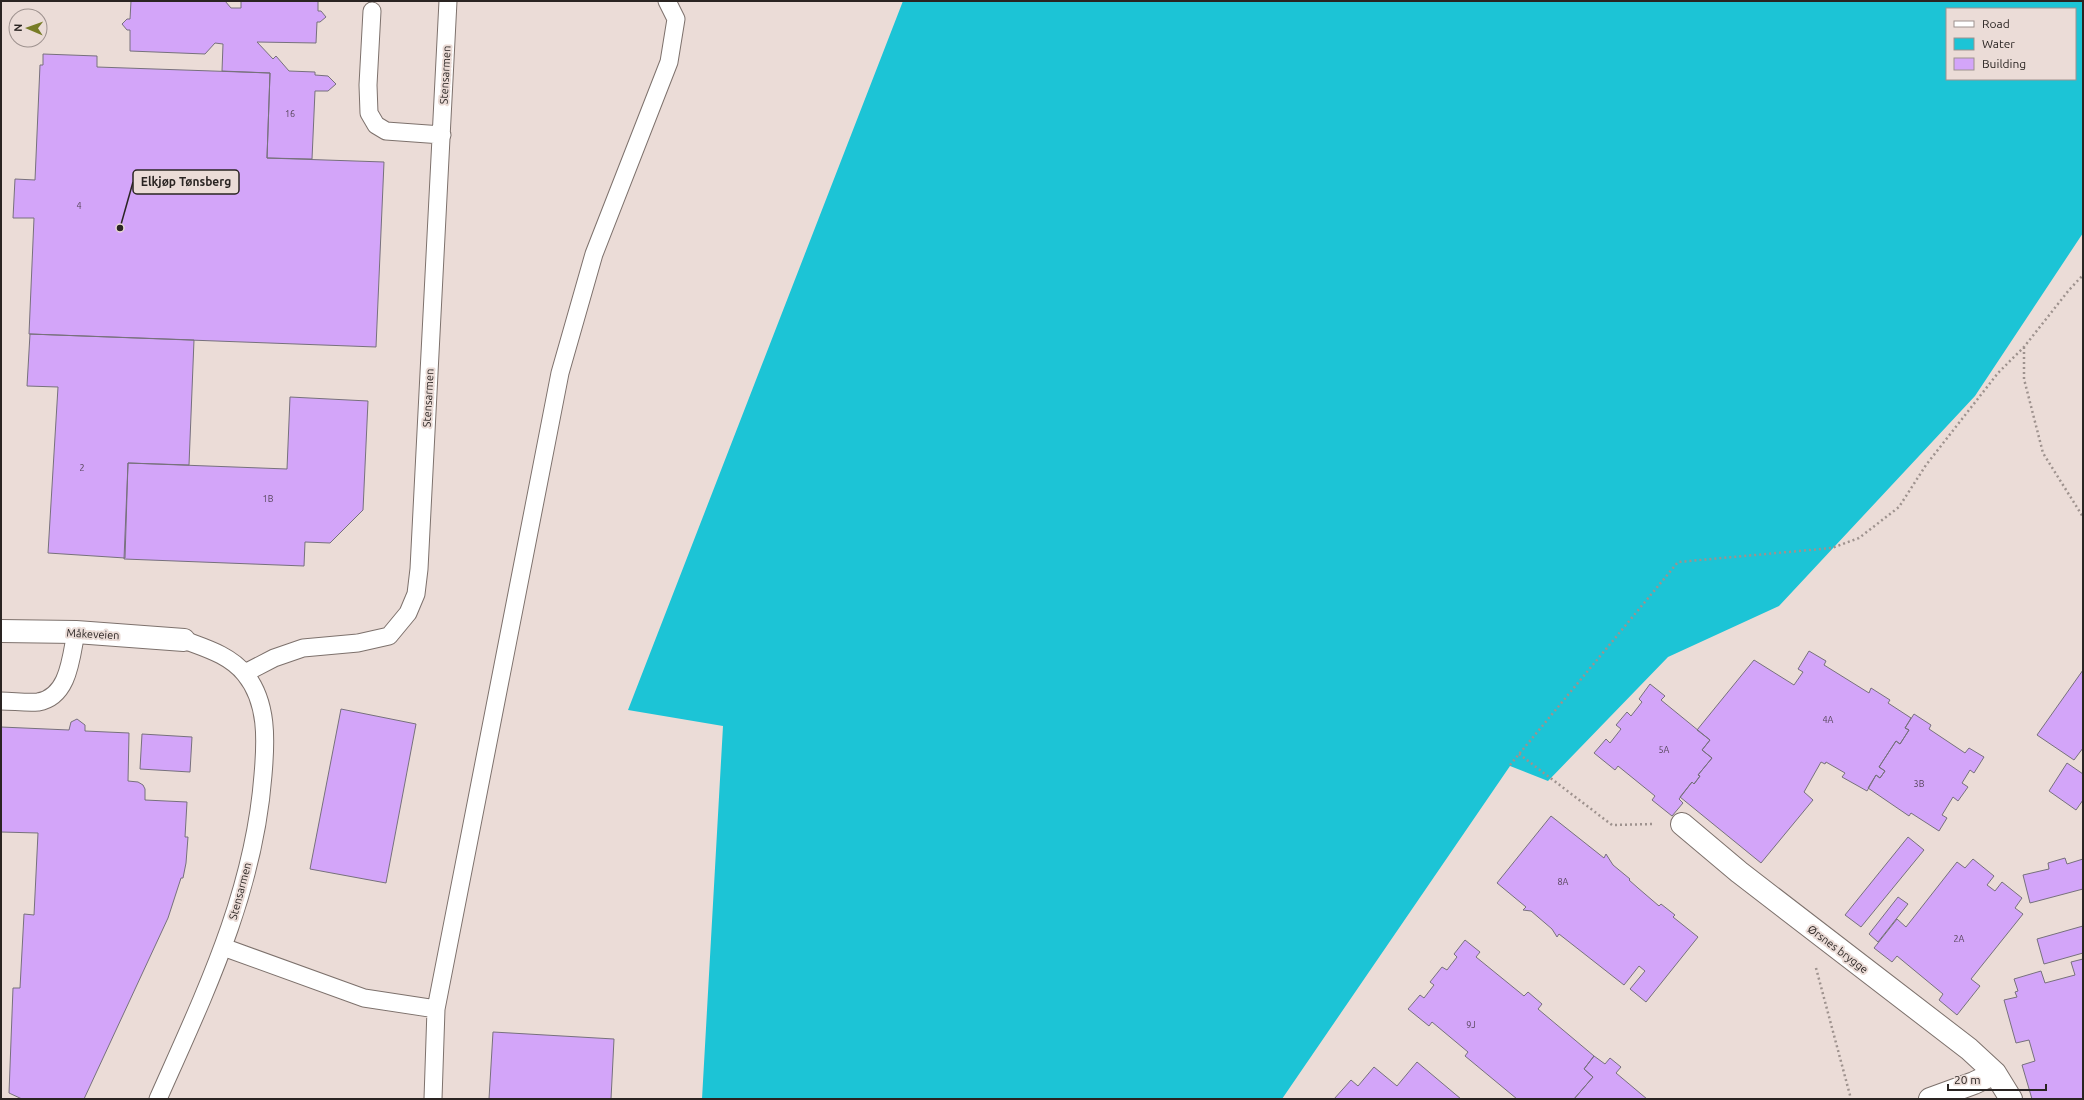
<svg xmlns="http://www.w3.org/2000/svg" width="2084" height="1100" viewBox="0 0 2084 1100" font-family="Ubuntu,sans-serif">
  <rect width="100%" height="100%" fill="#ebdcd7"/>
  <path fill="#1cc4d6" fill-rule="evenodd" d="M903 1H2083V233L1975 396 1779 606 1668 657 1548 781 1510 766 1282 1099H702L723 726 628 710ZM1947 9H2075V79H1947Z"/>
  <path fill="#d3a5f9" stroke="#77717c" d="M131 1H225L231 8H241V1H318V11H321L326 17 320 22H317L316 43 257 42 273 59 276 56 289 71 315 72V75L328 76 336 84 328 91H315L312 159 267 158 270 73 222 71 223 44 215 43 205 54 130 51V30H127L122 24 127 19H130Z
    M43 54 97 56V67L270 73 267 158 384 162 376 347 29 334 34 218H13L15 179 35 180 40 65H43Z
    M30 334 194 340 189 465 128 463 125 558 48 553 58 387 27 386Z
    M290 397 368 401 363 510 330 543 305 542 304 566 124 559 128 463 287 469Z
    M1809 651 1826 661 1824 665 1869 693 1871 688 1890 700 1888 703 1911 718 1905 728 1909 730 1900 744 1896 741 1879 767 1885 771 1880 778 1876 775 1867 791 1842 777 1845 773 1826 762 1825 764 1821 762 1804 792 1813 800 1761 863 1680 797 1692 782 1694 784 1700 776 1698 775 1712 758 1702 750 1710 740 1697 730 1754 660 1794 685 1803 672 1798 669Z
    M2083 670V748L2074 760 2037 735Z
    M1650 684 1665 696 1661 700 1710 740 1702 750 1712 758 1698 775 1700 776 1694 784 1692 782 1679 799 1683 803 1672 816 1652 800 1655 796 1618 766 1615 770 1594 753 1606 739 1610 743 1621 729 1616 725 1627 712 1631 716 1642 702 1639 699Z
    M341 709 416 724 386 883 310 869Z
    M1914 714 1931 725 1929 729 1965 753 1969 748 1984 757 1974 773 1970 770 1962 783 1968 787 1958 801 1953 797 1942 815 1947 818 1939 831 1911 813 1909 816 1868 788 1876 775 1880 778 1885 771 1879 767 1896 741 1900 744 1909 730 1905 728Z
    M77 719 85 725V731L129 733 128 781 138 782 143 785 145 789V800L187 802 185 837H188L186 863 183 878H181L168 918 84 1099H22L9 1093 13 988H20L24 914 34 915 38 833 1 832V727L69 730 71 722Z
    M142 734 192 737 190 772 140 769Z
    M2067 763 2083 774V800L2076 810 2049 791Z
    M1551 816 1604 858 1606 854 1613 865 1630 879 1629 880 1638 888 1659 906 1661 904 1675 915 1673 917 1698 937 1646 1002 1630 989 1645 971 1639 966 1624 985 1559 934 1557 937 1552 929 1531 911 1523 910 1526 907 1497 883Z
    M1908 837 1924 850 1861 927 1845 915Z
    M2065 858 2067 864 2083 859V889L2030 903 2023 875 2049 869 2048 863Z
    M1973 859 1994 876 1987 885 1995 891 2002 882 2022 898 2015 908 2023 914 1971 979 1980 986 1957 1015 1939 1000 1943 994 1897 956 1892 962 1874 948 1897 919 1906 927 1957 862 1965 868Z
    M1898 897 1908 904 1878 942 1869 934Z
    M2083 926V953L2044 964 2037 939Z
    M1465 940 1480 952 1476 957 1524 996 1528 992 1542 1004 1538 1009 1594 1056 1584 1069 1593 1077 1574 1099H1517L1465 1056 1468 1052 1432 1022 1429 1026 1408 1009 1420 995 1424 998 1434 985 1430 982 1442 967 1447 970 1457 957 1454 954Z
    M2083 959V1099H2032L2022 1065 2035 1061 2029 1040 2016 1043 2004 1000 2017 997 2015 992 2018 991 2014 979 2041 971 2045 983 2075 975 2071 962Z
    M493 1032 614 1039 611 1099H489Z
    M1594 1056 1605 1064 1610 1058 1621 1067 1616 1073 1647 1099H1574L1593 1077 1584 1069Z
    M1417 1062 1461 1099H1334L1351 1080 1358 1086 1374 1067 1397 1086Z"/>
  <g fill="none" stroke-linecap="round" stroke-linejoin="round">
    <g stroke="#7d716c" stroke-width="19">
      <path id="lane" d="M372 11 368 85 369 113 376 125 386 131 442 135
        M245 673 274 658 303 648 358 643 389 636 408 613 416 594 419 569 448 1
        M1 701C13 701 26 703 38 702 69 697 71 657 76 632
        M223 947 364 998 436 1009
        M158 1099C205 993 254 893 263 775 266 741 268 702 245 674 230 655 205 648 184 640
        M433 1099 436 1009 560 373 594 254 669 62 676 19 667 1"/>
    </g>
    <g stroke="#7d716c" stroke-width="24">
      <path id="street" d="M1 631 76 632 184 640
        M1682 824 1739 872 1969 1049 1995 1073 2011 1099
        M1930 1099 1974 1083 1995 1073"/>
    </g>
    <path stroke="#9e928e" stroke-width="2.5" stroke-dasharray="2 3" stroke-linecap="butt" d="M2024 347V379L2043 453 2083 517
      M1519 754 1612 825 1655 824
      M1510 765 1678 562 1832 548 1859 538 1899 507 1926 465 1998 373 2024 347 2069 290 2083 275
      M1816 968 1851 1099"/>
    <use href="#lane" stroke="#fff" stroke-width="17"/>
    <use href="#street" stroke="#fff" stroke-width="22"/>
  </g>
  <g text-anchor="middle" stroke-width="4" stroke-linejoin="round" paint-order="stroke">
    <g font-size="9" fill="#544458">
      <text x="290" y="117">16</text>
      <text x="79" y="209">4</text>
      <text x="82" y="471">2</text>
      <text x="268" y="502">1B</text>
      <text x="1828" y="723">4A</text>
      <text x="1664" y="753">5A</text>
      <text x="1919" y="787">3B</text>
      <text x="1563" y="885">8A</text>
      <text x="1959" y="942">2A</text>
      <text x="1471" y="1028">9J</text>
    </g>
    <g font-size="11" fill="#2a2422" stroke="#ebdcd7">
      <text transform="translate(445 75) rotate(-87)" y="4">Stensarmen</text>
      <text transform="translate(428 398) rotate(-87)" y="4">Stensarmen</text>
      <text transform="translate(93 634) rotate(3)" y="4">Måkeveien</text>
      <text transform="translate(240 891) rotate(-75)" y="4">Stensarmen</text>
      <text transform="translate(1838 949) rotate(37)" y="4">Ørsnes brygge</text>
    </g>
  </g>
  <path fill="none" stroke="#2a2422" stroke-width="1.5" d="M120 228L133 182"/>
  <circle fill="#2a2422" stroke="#ebdcd7" stroke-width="1.5" cx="120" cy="228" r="4"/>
  <rect fill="#ebdcd7" stroke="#2a2422" stroke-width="1.5" x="133" y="170" width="106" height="24" rx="4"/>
  <g font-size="12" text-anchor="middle" font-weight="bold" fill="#2a2422">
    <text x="186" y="186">Elkjøp Tønsberg</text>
  </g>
  <rect width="2084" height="1100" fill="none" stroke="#2a2422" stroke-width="4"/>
  <rect x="1946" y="8" width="130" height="72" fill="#ebdcd7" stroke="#9e928f"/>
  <rect x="1954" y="21" width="20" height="6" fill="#ffffff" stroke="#9e928f"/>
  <text x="1982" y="28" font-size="12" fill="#2a2422">Road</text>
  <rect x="1954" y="38" width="20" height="12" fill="#1cc4d6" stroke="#9e928f"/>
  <text x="1982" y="48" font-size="12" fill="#2a2422">Water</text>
  <rect x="1954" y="58" width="20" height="12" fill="#d3a5f9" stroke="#9e928f"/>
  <text x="1982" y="68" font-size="12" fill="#2a2422">Building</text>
  <g transform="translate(28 28) rotate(272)"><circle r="19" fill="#ebdcd7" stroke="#9e928f"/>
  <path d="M0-3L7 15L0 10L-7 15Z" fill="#777c26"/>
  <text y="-6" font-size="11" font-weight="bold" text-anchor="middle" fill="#2a2422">N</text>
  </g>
  <path d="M1948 1084v6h98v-6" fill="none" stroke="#2a2422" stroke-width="2"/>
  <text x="1954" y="1084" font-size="12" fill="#2a2422" stroke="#ebdcd7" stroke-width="3" paint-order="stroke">20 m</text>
</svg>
